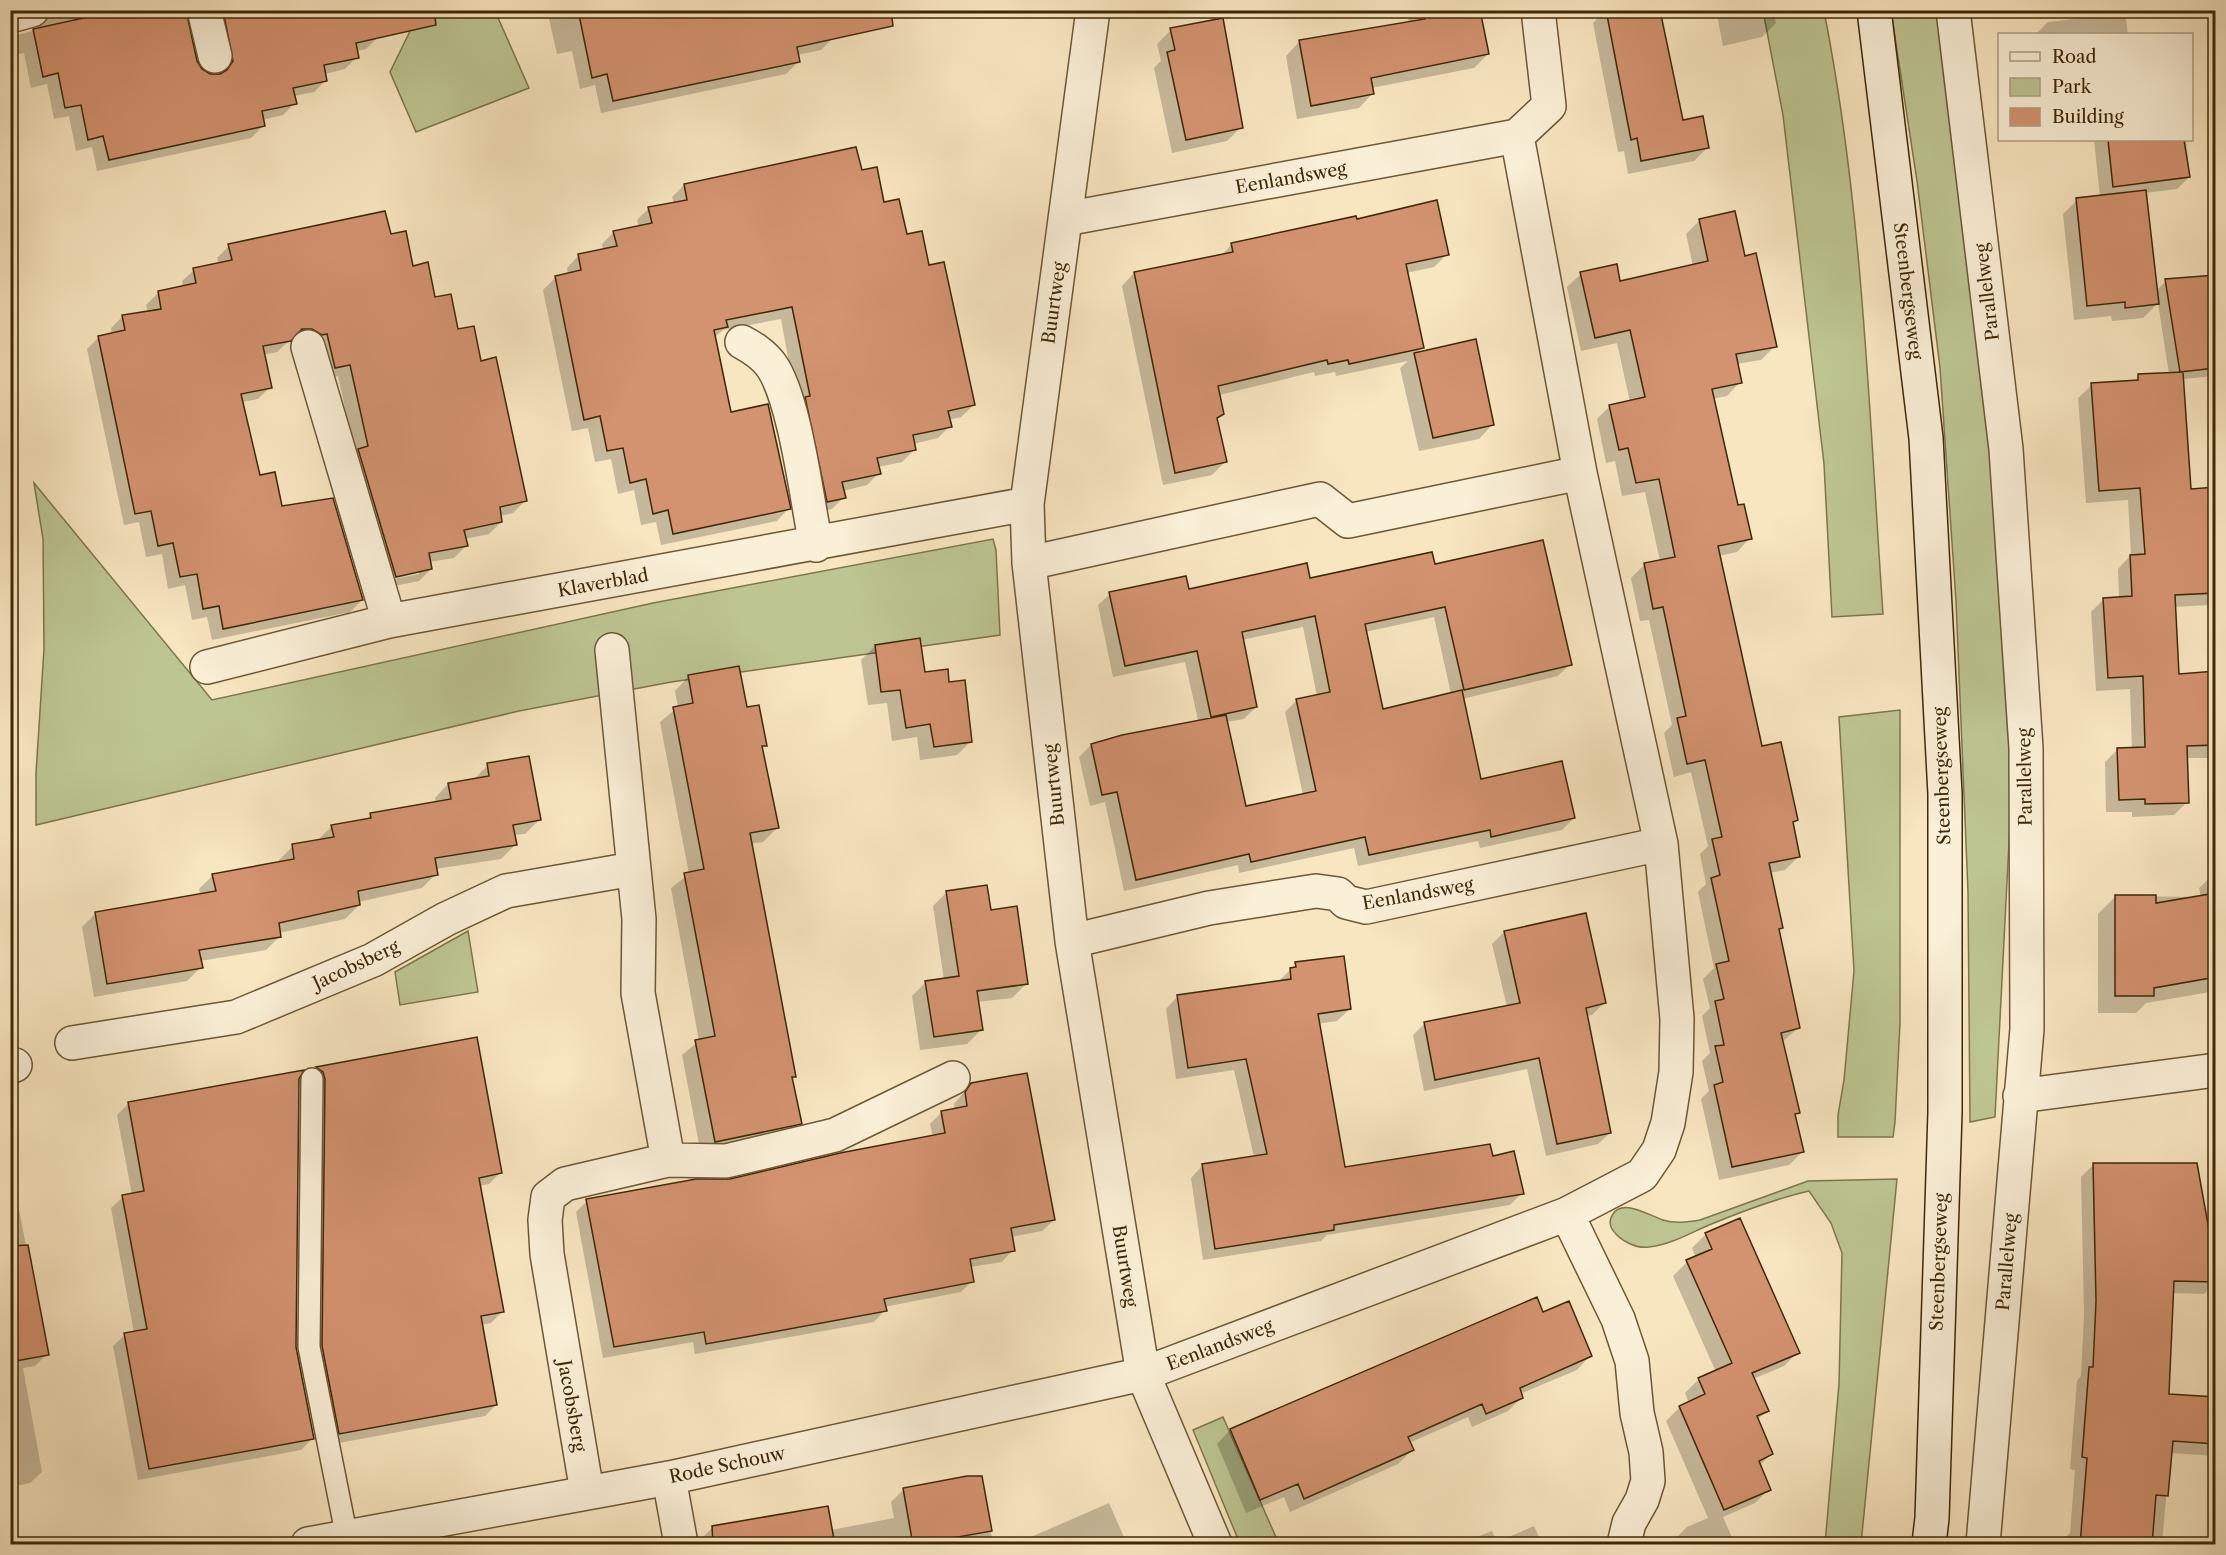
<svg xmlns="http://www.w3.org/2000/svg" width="2226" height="1555" viewBox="0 0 2226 1555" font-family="'Libre Caslon Text',serif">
  <rect width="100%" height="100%" fill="#f8e6c1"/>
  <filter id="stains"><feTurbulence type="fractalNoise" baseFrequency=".00333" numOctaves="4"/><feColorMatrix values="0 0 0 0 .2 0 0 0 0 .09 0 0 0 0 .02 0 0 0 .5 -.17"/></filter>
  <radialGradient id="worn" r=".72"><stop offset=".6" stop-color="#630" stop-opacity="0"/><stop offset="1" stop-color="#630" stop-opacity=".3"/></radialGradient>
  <path fill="#bdc593" stroke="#7e764c" stroke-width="1.5" d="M433 11H495L529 88 416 132 390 72 417 17Z
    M1763 11H1824C1863 208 1869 413 1883 614L1832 617 1824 464 1783 115Z
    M1891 11H1941L2014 670 2011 803 1995 1117 1970 1122 1968 892 1956 601 1940 368 1917 181Z
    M34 483 212 700 653 603 993 539 996 550 1000 635 671 682 519 711 36 825V773L44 649 43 539Z
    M1900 710V1023L1895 1122 1893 1137H1838V1115L1844 1080 1854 971 1839 717Z
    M468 931 478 992 400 1005 395 972Z
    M1897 1179 1861 1544H1825L1839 1384 1842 1253 1831 1223 1809 1191C1774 1199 1743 1211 1709 1225 1690 1233 1670 1245 1649 1247 1638 1249 1623 1242 1616 1234 1610 1228 1608 1221 1613 1214 1623 1198 1650 1216 1663 1220 1675 1224 1688 1222 1700 1220L1808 1181Z
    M1223 1417 1279 1544H1240L1193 1430Z"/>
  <path fill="#0003" fill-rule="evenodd" d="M35 10H184L200 69 209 75 222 74V64L207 10H372L378 37 366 49 356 51 357 57 345 69 325 74 326 80 314 92 294 96 295 103 283 115 262 120 263 126 251 138 97 171 92 147 76 151 69 116 54 119 47 84 31 88 24 53 10 56V43L18 35 39 29V18Z
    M532 10H887L833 38 821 50 797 55 798 62 786 74 601 113 595 85 580 89 572 51 557 54 548 15 533 18Z
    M1406 10H1486L1480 12 1488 54 1474 68 1371 88 1372 94 1359 108 1297 119 1286 56 1299 42 1409 23Z
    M1605 10H1695L1661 16 1681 121 1707 148 1694 161 1628 174 1624 151 1618 152 1593 23Z
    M1716 10H1773L1776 23 1762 37 1723 46Z
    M2082 10 2125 12 2128 34H2036L2048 22 2083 18Z
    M1171 30 1241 127 1227 141 1172 153 1154 68 1161 61 1157 44Z
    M2094 140H2186L2190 176 2177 189 2145 193 2156 291 2166 281 2216 276V376L2182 379 2190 491 2216 489V597L2207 605 2174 607 2178 675 2216 673V755L2213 758H2186L2187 802 2174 815 2132 817V812H2106L2105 762 2118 749H2132L2130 689 2096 691 2091 612 2104 599 2119 598 2118 569 2131 555 2128 500 2086 503 2078 398 2092 385 2133 382 2139 376 2169 374 2158 303 2143 318 2112 321 2111 316 2074 320 2063 214 2077 200 2100 197Z
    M860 172 928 267 974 405 961 417 948 420 950 426 938 438 913 444 914 450 902 462 878 467 879 473 867 485 843 491 844 497 832 509 816 513 781 319 723 330 714 338 730 413 789 508 777 521 661 545 656 522 641 525 634 490 618 494 611 459 595 462 588 428 572 431 543 290 555 278 568 274 567 268 579 255 603 250 602 244 614 232 639 227 637 220 649 208 674 204 672 197 684 185Z
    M1700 220 1744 257 1775 346 1761 360 1736 364 1740 382 1727 396 1713 399 1737 507 1750 538 1737 552 1719 556 1761 748 1796 820 1792 824 1799 856 1785 870 1769 873 1781 928 1778 932 1798 1028 1782 1042 1798 1112 1794 1116 1802 1152 1789 1165 1719 1180 1701 1099 1709 1091 1702 1061 1710 1053 1702 1016 1710 1008 1703 979 1714 968 1698 892 1706 884 1700 854 1708 846 1691 772 1674 777 1664 733 1672 725 1649 620 1640 621 1631 578 1644 565 1660 561 1645 492 1622 496 1615 461 1606 463 1597 419 1610 406 1630 402 1617 343 1581 351 1567 287 1581 274 1619 283 1693 266 1686 234Z
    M1356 221 1447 254 1434 267 1406 273 1423 347 1416 354 1492 425 1479 439 1419 451 1400 368 1408 361 1336 376 1335 372 1315 376 1314 372 1219 395 1223 414 1216 420 1225 462 1212 475 1163 485 1122 286 1134 273 1221 256 1232 244Z
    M389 236 479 362 525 501 513 513 500 516 501 522 489 534 465 539 466 546 454 558 429 562 431 569 419 581 384 588 338 376 323 379 316 345 290 340 277 352 263 355 270 387 258 399 242 402 258 477 281 508 362 600 350 612 212 640 207 617 192 620 185 585 168 589 162 554 146 557 139 522 124 525 87 349 99 337 112 335 111 328 123 316 148 312 146 305 158 293 183 287 182 281 194 270 219 264 217 258 229 246ZM419 570V574L389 580 388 577Z
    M1434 566 1570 664 1558 676 1462 699 1479 781 1574 818 1562 830 1480 848 1478 841 1358 866 1354 848 1239 873 1238 865 1124 891 1105 802 1090 806 1079 757 1091 745 1198 720 1185 662 1113 677 1098 605 1110 594 1188 590ZM1434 617 1451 694 1382 711 1365 632ZM1303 627 1317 696 1297 700 1285 712 1303 795 1245 807 1226 722 1244 719 1256 707 1242 640Z
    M875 646 923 674 948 684 971 741 957 755 920 760 917 737 892 741 887 703 868 705 861 660Z
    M688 677 745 709 765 745 761 749 777 828 763 842 750 844 794 1076 791 1079 800 1123 786 1137 701 1155 682 1055 699 1041 671 888 689 874 660 722 678 707 675 691Z
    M488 765 539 820 525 834 513 835 515 845 501 859 435 869 436 874 422 888 358 902 359 905 345 919 279 933 280 936 266 950 200 961 201 967 187 981 94 997 82 927 96 913 200 895 199 889 213 875 279 863V860L293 846 318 840 332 826 366 820 371 815 436 803 435 798 448 784 474 779Z
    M2216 872V991L2146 1003 2136 1013H2098V914L2116 896 2201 897 2199 888Z
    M947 892 989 911 1026 984 1012 998 977 1002 981 1030 967 1044 920 1050 912 996 926 982 944 980 933 906Z
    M1585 914 1604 1003 1592 1015 1586 1016 1610 1133 1598 1144 1546 1156 1527 1069 1424 1091 1413 1035 1425 1023 1507 1007 1492 944 1504 932Z
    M1296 964 1350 1009 1337 1021 1317 1024 1344 1169 1491 1157 1522 1193 1510 1205 1327 1235 1321 1241 1203 1260 1191 1178 1203 1165 1254 1157 1234 1070 1176 1079 1166 1009 1178 996 1278 982Z
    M10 965 17 999 10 1005Z
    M475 1039 500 1173 489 1184 479 1186 502 1312 491 1323 481 1325 496 1405 485 1416 328 1445 311 1358 306 1079 317 1069Z
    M298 1078 295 1347 313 1438 301 1450 138 1480 113 1346 125 1335 134 1333 111 1208 123 1197 132 1195 117 1115 129 1103Z
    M971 1084 1054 1220 1042 1231 1011 1237 1013 1250 1002 1262 970 1267 972 1281 961 1292 884 1307 885 1310 874 1322 695 1354 693 1342 603 1358 576 1212 587 1201 731 1181 933 1137 930 1124 942 1112 955 1110 954 1104Z
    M10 1163 47 1354 35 1366 23 1368 42 1472 30 1483 10 1487Z
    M2094 1164 2216 1282 2204 1294 2172 1293 2167 1395 2216 1398V1456L2170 1453 2162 1544H2064L2065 1538 2070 1533 2075 1470 2070 1469 2077 1381 2081 1376 2084 1315 2081 1177Z
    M1706 1234 1798 1352 1784 1366 1753 1379 1767 1411 1757 1420 1771 1454 1759 1466 1769 1489 1755 1503 1723 1517 1735 1544H1674L1673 1541 1687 1527 1708 1518 1666 1421 1680 1407 1689 1403 1685 1393 1699 1379 1716 1372 1673 1276 1687 1262 1696 1258 1692 1248Z
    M1542 1314 1590 1356 1577 1370 1520 1394 1522 1397 1508 1411 1472 1427 1468 1417 1409 1443 1412 1450 1398 1464 1290 1512 1284 1497 1246 1513 1217 1444 1230 1430Z
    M980 1475 993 1544H699V1541L711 1529 827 1507 831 1530 894 1518 891 1502 904 1489Z
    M1109 1503 1127 1544H1015Z
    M1534 1526 1542 1544H1459L1492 1531 1497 1542Z"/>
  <path fill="#d39270" stroke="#3e2805" stroke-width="1.5" d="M120 10H186L197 61 202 69 210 74H220L227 70 233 61 223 10H434L436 25 356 43 359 58 324 65 327 81 293 88 297 104 262 111 265 126 109 160 103 136 88 140 81 105 65 108 58 73 43 77 33 29Z
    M578 10H625L626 16 663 10H891L893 26 797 47 800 62 613 101 607 74 592 78Z
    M1423 10H1480L1489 54 1371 78 1374 94 1311 106 1299 40 1425 19Z
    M1606 10H1660L1683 120 1703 116 1709 148 1641 161 1637 138 1631 140Z
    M1223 18 1243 128 1186 140 1167 52 1175 50 1170 28Z
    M2108 140H2184L2190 177 2113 187Z
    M856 147 862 170 877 167 884 202 899 199 907 234 922 231 929 265 944 262 975 405 948 411 952 427 913 435 916 450 877 458 881 474 842 482 846 498 827 502 805 397 810 396 792 307 726 320 728 327 714 330 731 412 768 404 791 509 673 534 668 510 653 514 646 479 630 483 623 448 607 451 600 416 584 420 555 276 581 270 578 254 617 246 613 231 652 223 648 207 687 200 684 184Z
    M2146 190 2159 304 2125 308V302L2087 306 2076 198Z
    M1437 200 1449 255 1406 264 1424 348 1349 364 1348 360 1328 364 1327 360 1218 386 1224 414 1217 418 1227 462 1175 473 1134 272 1233 252 1231 243 1356 216 1357 219Z
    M385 211 391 234 406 231 413 266 428 262 435 297 451 294 458 329 474 326 481 361 496 357 527 501 500 507 502 522 464 530 468 546 429 553 432 569 396 577 358 449 368 446 350 365 335 368 327 334 322 335 312 329H302L291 341 263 346 272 388 241 394 260 475 275 472 282 506 333 498 363 600 223 629 219 606 203 609 197 574 180 577 173 543 158 546 151 511 135 514 98 336 125 330 122 315 161 309 158 291 196 283 193 268 232 260 228 244Z
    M1735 211 1745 256 1756 253 1777 347 1736 354 1742 383 1712 389 1738 505 1744 504 1752 539 1718 546 1762 746 1781 742 1798 820 1793 822 1800 857 1769 863 1783 928 1779 929 1800 1028 1781 1033 1800 1113 1795 1114 1804 1152 1732 1167 1714 1085 1723 1082 1715 1046 1724 1045 1715 1001 1724 999 1716 964 1729 961 1711 878 1720 875 1712 839 1722 837 1705 760 1687 764 1677 718 1686 716 1663 607 1653 609 1644 563 1675 557 1659 479 1636 483 1628 448 1619 450 1609 405 1645 397 1630 330 1595 338 1580 272 1617 264 1620 281 1708 261 1699 219Z
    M2216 275V368L2180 372 2165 279Z
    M1476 339 1494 425 1433 438 1414 353Z
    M2183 372 2191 489 2216 487V593L2175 595 2179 674 2216 671V745L2187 746 2189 803 2145 804V799L2119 800 2117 748 2145 747 2143 676 2108 678 2103 598 2132 596 2130 555 2145 554 2140 488 2099 491 2091 383 2138 380V374Z
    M1543 540 1572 665 1464 690 1445 607 1365 624 1383 709 1462 690 1481 779 1562 761 1575 818 1491 837 1490 830 1369 855 1365 837 1251 862 1249 854 1136 880 1117 792 1102 795 1091 744 1122 735 1226 715 1246 806 1316 791 1296 699 1330 692 1315 616 1242 632 1257 707 1211 717 1197 651 1125 666 1109 592 1186 576 1189 589 1307 563 1310 578 1432 552 1435 564Z
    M920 638 925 672 948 669 949 682 965 680 972 742 934 747 930 724 906 728 900 690 881 692 875 645Z
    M739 666 747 707 759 705 767 746H762L779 828 750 833 796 1077H792L802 1124 715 1142 695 1040 715 1036 684 873 704 869 673 707 693 703 688 675Z
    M529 756 541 820 513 825 517 845 435 858 438 875 358 891 360 905 279 923 281 937 199 950 203 968 107 984 95 912 216 891 212 874 294 859 292 844 334 837 331 825 371 818 370 813 451 799 448 783 489 776 487 763Z
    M987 885 991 910 1017 906 1028 984 977 991 983 1030 934 1037 925 981 959 976 946 891Z
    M2216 893V977L2154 988V996H2115V895H2156V903Z
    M1586 913 1606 1003 1586 1008 1611 1133 1557 1144 1539 1058 1435 1080 1424 1022 1520 1003 1504 931Z
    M1344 956 1351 1009 1318 1014 1345 1167 1490 1144 1493 1156 1514 1151 1524 1194 1334 1225V1230L1215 1249 1202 1164 1267 1154 1246 1059 1188 1068 1177 995 1291 979 1290 968 1296 967 1295 962Z
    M477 1037 502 1173 479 1178 504 1312 481 1316 497 1405 339 1434 322 1346 325 1079 323 1072 316 1067Z
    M304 1070 299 1079 296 1347 314 1439 149 1469 124 1333 147 1329 122 1195 144 1191 128 1102Z
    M1027 1073 1055 1220 1011 1228 1015 1251 970 1259 974 1282 884 1299 887 1311 751 1336 706 1344 704 1332 614 1347 586 1199 696 1179H730L840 1153 945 1133 941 1111 967 1106 965 1092 971 1083Z
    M2093 1163H2197L2216 1269V1282L2174 1281 2169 1394 2216 1397V1444L2173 1441 2168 1496 2156 1495 2152 1545H2080L2087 1458 2082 1457 2089 1367H2093L2096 1301Z
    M1740 1218 1800 1353 1752 1373 1769 1411 1757 1416 1773 1454 1759 1461 1771 1490 1724 1510 1679 1406 1705 1394 1698 1378 1732 1363 1686 1260 1712 1249 1705 1233Z
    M28 1245 49 1355 10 1362V1246Z
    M1537 1297 1543 1312 1569 1301 1592 1356 1520 1388 1523 1398 1486 1414 1482 1404 1408 1437 1414 1450 1304 1499 1298 1484 1260 1500 1230 1429Z
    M967 1476H982L992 1531 913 1545 903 1488Z
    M828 1506 835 1545H713L712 1526Z"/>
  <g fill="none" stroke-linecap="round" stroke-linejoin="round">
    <g stroke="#6c5834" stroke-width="24">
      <path id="lane" d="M312 1079 309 1347 347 1538"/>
    </g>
    <g stroke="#6c5834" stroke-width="36">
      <path id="street" d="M204 10 215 56
        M1093 10 1027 504 1029 563 1072 941 1143 1374 1215 1544
        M1953 10 2006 449 2026 748 2027 1029 1983 1544
        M10 16 32 10
        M1065 219 1517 136 1549 106 1538 10
        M742 342C753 348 763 354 771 365 795 398 807 501 816 545
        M308 347 389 621
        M1029 563 1320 499 1348 521 1580 473
        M207 667 389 621 1027 504
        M1072 941 1209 908 1316 891 1338 894 1346 902 1366 907 1661 844
        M72 1043 236 1017 373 960 446 919 506 891 633 869
        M10 1067 15 1065
        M2020 1096 2216 1070
        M668 1160 726 1161 835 1135 953 1078
        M1567 1214 1618 1319 1632 1361 1637 1413 1646 1452 1648 1481 1642 1500 1629 1523 1624 1544
        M669 1478 681 1544
        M587 1492 547 1254 545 1220 548 1197 565 1184 668 1160 638 993 639 919 612 650
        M308 1544 669 1478 1143 1374 1567 1214 1642 1175 1659 1150 1668 1123 1676 1072 1677 1019 1661 844 1580 473 1517 136"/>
    </g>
    <g stroke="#3e2805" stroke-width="36">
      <path id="secondary" d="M1874 10 1926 438 1945 794V1112L1932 1518 1929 1544"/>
    </g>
    <use href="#lane" stroke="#faefd7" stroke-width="21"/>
    <use href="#street" stroke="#faefd7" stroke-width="33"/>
    <use href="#secondary" stroke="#faefd7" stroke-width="33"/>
  </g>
  <g text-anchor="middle" stroke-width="5" stroke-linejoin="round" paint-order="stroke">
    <g font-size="18" fill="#3e2805" stroke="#faefd7">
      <text transform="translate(1291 178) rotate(-10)" y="6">Eenlandsweg</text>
      <text transform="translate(1908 291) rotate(83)" y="6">Steenbergseweg</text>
      <text transform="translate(1987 292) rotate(-97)" y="6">Parallelweg</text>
      <text transform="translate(1054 303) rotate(-82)" y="6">Buurtweg</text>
      <text transform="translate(603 583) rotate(-10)" y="6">Klaverblad</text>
      <text transform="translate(1942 776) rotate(-92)" y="6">Steenbergseweg</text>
      <text transform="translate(2025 777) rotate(-91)" y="6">Parallelweg</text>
      <text transform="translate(1054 785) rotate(-96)" y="6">Buurtweg</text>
      <text transform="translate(1418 894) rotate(-10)" y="6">Eenlandsweg</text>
      <text transform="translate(356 965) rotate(-25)" y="6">Jacobsberg</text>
      <text transform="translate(1939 1262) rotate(-88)" y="6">Steenbergseweg</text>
      <text transform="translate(2007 1262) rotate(-85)" y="6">Parallelweg</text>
      <text transform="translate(1125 1266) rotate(81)" y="6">Buurtweg</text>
      <text transform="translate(1220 1345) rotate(-21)" y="6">Eenlandsweg</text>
      <text transform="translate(572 1406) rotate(80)" y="6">Jacobsberg</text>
      <text transform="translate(727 1465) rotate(-12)" y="6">Rode Schouw</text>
    </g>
  </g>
  <rect width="2226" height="1555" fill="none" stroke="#f8e6c1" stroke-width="36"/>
  <rect x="12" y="12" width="2202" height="1531" fill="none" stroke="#3e2805" stroke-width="3"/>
  <rect x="18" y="18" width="2190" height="1519" fill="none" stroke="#3e2805" stroke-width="1.5"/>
  <rect x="1998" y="33" width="195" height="108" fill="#faefd7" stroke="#af9f83" stroke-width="1.5"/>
  <rect x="2010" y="52" width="30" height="9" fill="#faefd7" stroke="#af9f83" stroke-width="1.5"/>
  <text x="2052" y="63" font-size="18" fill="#3e2805">Road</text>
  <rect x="2010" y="78" width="30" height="18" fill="#bdc593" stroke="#af9f83" stroke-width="1.5"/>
  <text x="2052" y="93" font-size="18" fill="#3e2805">Park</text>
  <rect x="2010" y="108" width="30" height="18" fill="#d39270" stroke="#af9f83" stroke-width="1.5"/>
  <text x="2052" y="123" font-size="18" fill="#3e2805">Building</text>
  <rect width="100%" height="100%" filter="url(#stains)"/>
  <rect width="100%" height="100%" fill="url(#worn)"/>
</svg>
